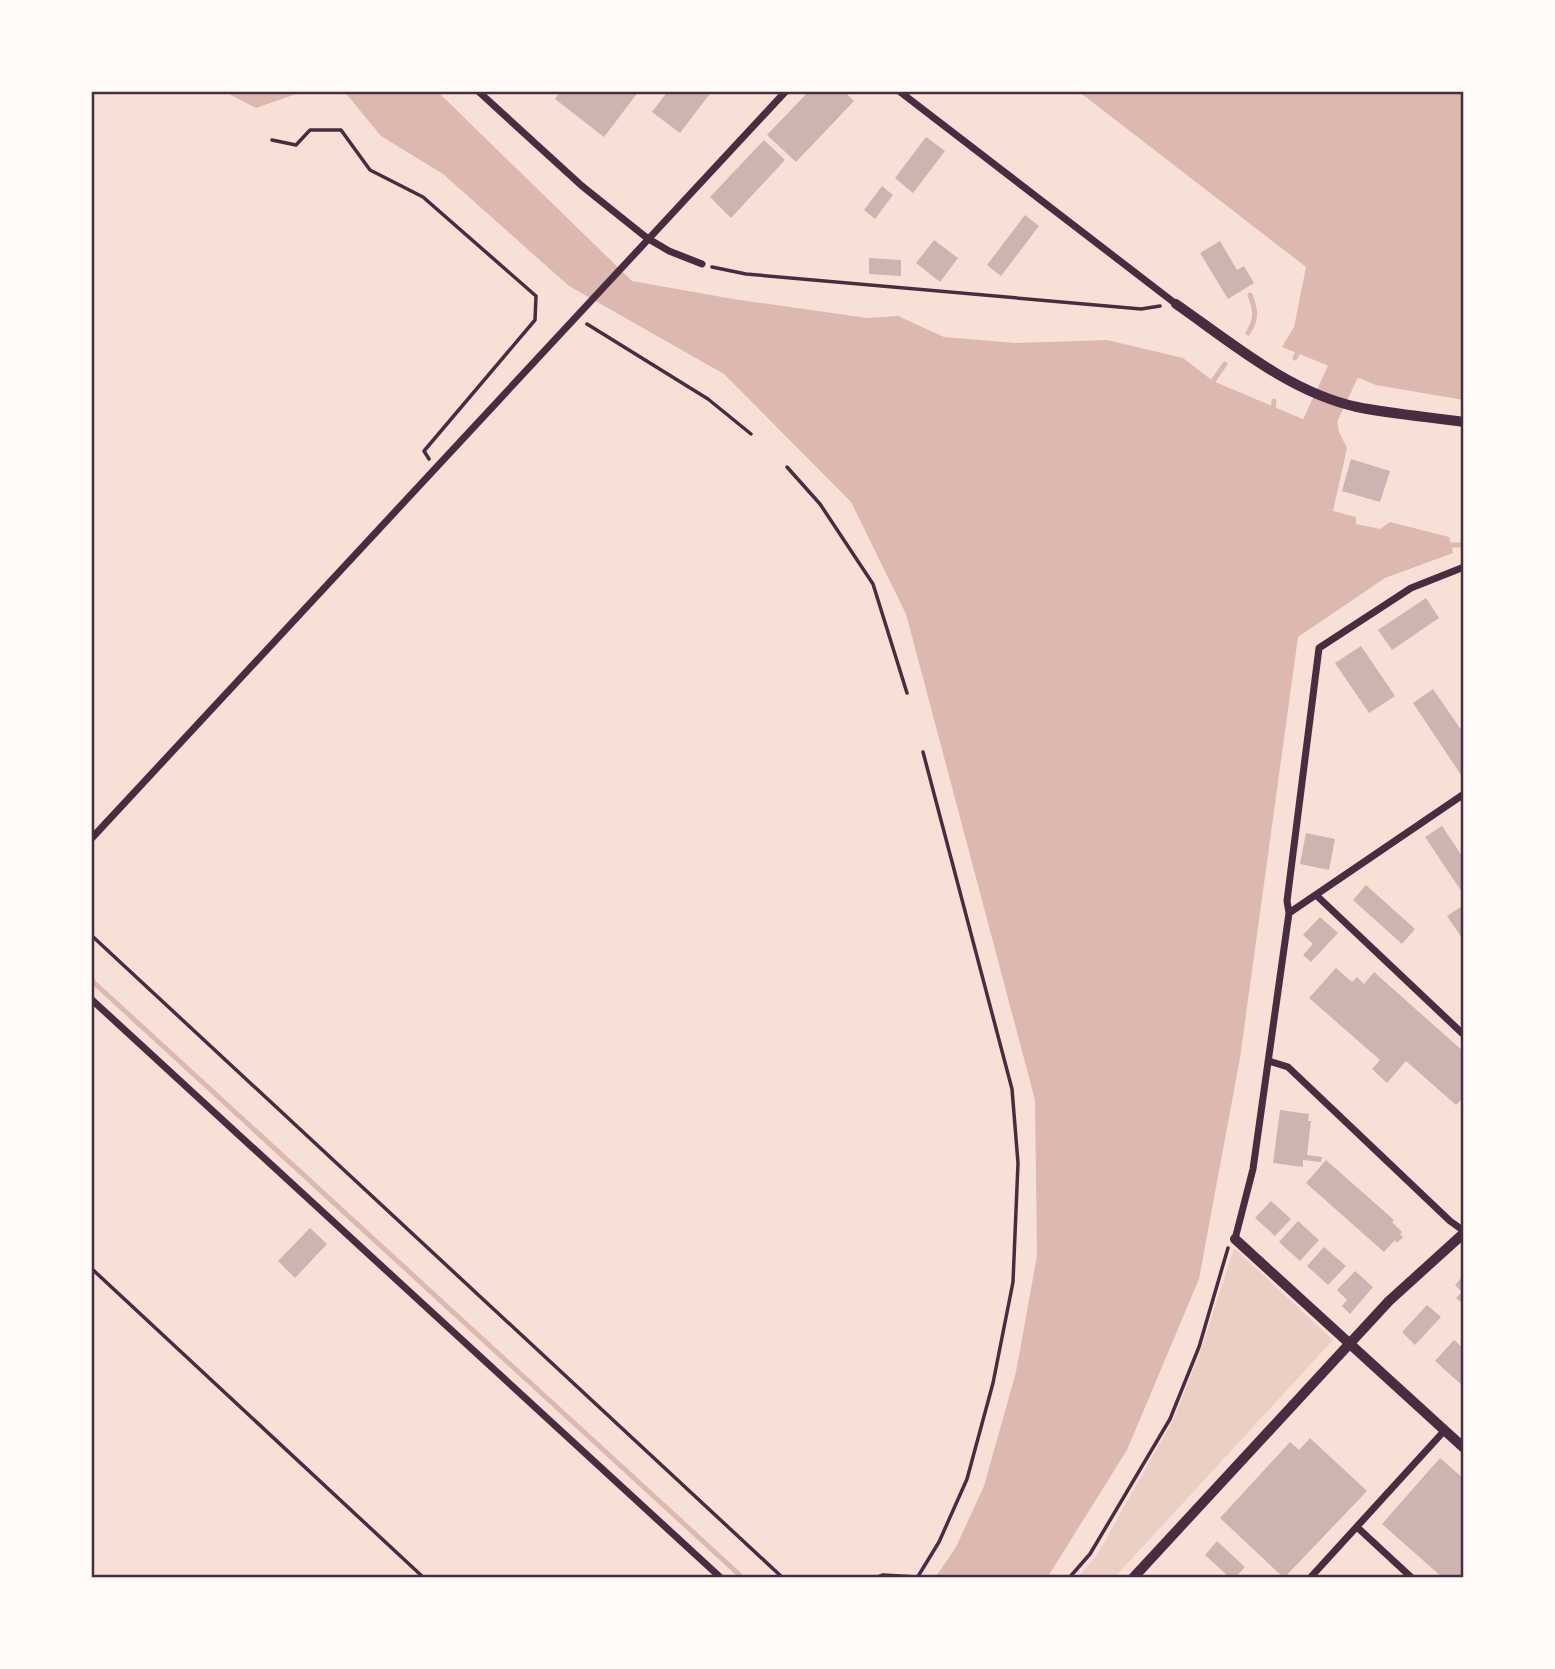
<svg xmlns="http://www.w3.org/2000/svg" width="1555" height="1669" viewBox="0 0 1555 1669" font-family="Poppins,sans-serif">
  <rect width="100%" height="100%" fill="#f7e1d7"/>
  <path fill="#ebcfc5" d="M1234 1248 1333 1340 1114 1578H1077L1097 1555 1173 1420 1201 1350Z"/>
  <path fill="#dcb8b0" d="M223 91H305L256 108Z
    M344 91H437L632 281 733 299 867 318 898 316 944 337 1015 343 1107 340 1183 358 1213 381 1305 420 1309 412 1337 418 1339 432 1347 448 1333 511 1356 517V524L1380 529 1390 522 1449 537 1453 553 1385 578 1298 637 1240 1058 1199 1279 1127 1450 1047 1578H935L956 1547 984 1486 1016 1372 1037 1256 1035 1100 906 614 851 502 724 374 569 286 443 174 381 136Z
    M1078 91H1464V400L1376 385 1282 347 1294 327 1306 267Z"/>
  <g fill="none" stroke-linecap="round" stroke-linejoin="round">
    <path stroke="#dcb8b0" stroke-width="5" d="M1248 333C1257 319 1256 310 1250 295
      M1295 358 1300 348
      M1214 387 1213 381 1225 364
      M1273 412 1274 401
      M1446 545H1464
      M91 980 743 1578"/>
    <path stroke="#dcb8b0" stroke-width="32" d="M1305 453 1360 335"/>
  </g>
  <path fill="#ccb4b1" d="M561 91H639L604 137 555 99Z
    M668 91H712L680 133 652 112Z
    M809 91H844L854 101 796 162 767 135Z
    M926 137 945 151 913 193 895 178Z
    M764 140 785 160 731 218 710 197Z
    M882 186 893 195 875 219 864 210Z
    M1025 215 1039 226 1001 276 987 265Z
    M934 240 958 258 940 282 916 263Z
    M1220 241 1237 270 1244 266 1254 283 1228 299 1200 253Z
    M869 258 901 260V276L869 274Z
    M1351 459 1390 471 1380 502 1342 491Z
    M1426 598 1439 618 1392 650 1378 630Z
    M1361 646 1395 696 1369 713 1335 663Z
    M1433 689 1464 734V773L1461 775 1413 703Z
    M1442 826 1464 859V890L1462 892 1425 837Z
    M1306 833 1335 839 1329 870 1300 864Z
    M1366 885 1415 929 1402 944 1353 900Z
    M1464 905V941L1447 916Z
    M1320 917 1338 933 1311 962 1303 955 1313 944 1303 935Z
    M1336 968 1352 982 1357 977 1364 984 1374 972 1464 1052V1097L1456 1105 1406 1061 1387 1083 1372 1069 1380 1060 1309 998Z
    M1280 1110 1309 1114 1308 1121H1311L1307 1155 1322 1157 1321 1162 1303 1160V1167L1273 1163Z
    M1326 1160 1394 1220 1392 1222 1402 1232 1400 1234 1403 1237 1397 1243 1395 1240 1384 1252 1306 1183Z
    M1271 1201 1291 1219 1275 1236 1255 1218Z
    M1298 1221 1319 1240 1300 1261 1279 1242Z
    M310 1228 327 1244 295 1278 278 1261Z
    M1324 1247 1346 1266 1328 1285 1307 1266Z
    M1355 1271 1373 1287 1350 1314 1342 1306 1347 1300 1337 1290Z
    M1464 1275V1305L1456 1298 1462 1292 1455 1285Z
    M1427 1305 1441 1317 1415 1345 1402 1332Z
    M1454 1340 1464 1349V1387L1435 1361Z
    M1310 1438 1367 1491 1284 1578 1220 1518 1290 1442 1299 1450Z
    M1440 1458 1464 1479V1578H1443L1382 1524Z
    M1217 1541 1245 1567 1235 1578H1230L1205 1555Z"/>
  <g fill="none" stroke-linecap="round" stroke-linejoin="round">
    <path stroke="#4a2c40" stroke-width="3.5" d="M272 140 296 145 310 130H341L370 170 423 197 536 296 535 320 424 451 429 459
      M712 267 746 274 1141 309 1160 306
      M587 324 708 399 751 434
      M787 467 820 504 873 584 907 693
      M91 935 783 1578
      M91 1268 424 1578
      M875 1578 883 1575 918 1577
      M917 1578 939 1542 967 1479 993 1383 1013 1282 1018 1163 1012 1089 923 752
      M1069 1578 1090 1554 1170 1419 1199 1347 1228 1248"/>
    <path stroke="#4a2c40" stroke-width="7" d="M478 91 582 186 647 238 669 251 702 264
      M899 91 1176 304
      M91 839 786 91
      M1316 895 1464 1035
      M1289 913 1464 794
      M91 999 721 1578
      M1269 1061 1288 1067 1450 1221 1464 1231
      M1235 1239 1253 1169 1289 913 1287 901 1319 648 1411 588 1464 567
      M1357 1527 1412 1578
      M1310 1578 1445 1430"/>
    <path stroke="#4a2c40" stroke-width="10" d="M1176 304C1232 343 1289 392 1357 407 1392 414 1429 417 1464 422
      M1235 1239 1464 1448
      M1133 1578 1389 1301 1464 1233"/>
  </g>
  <rect width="1555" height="1669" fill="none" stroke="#fffaf5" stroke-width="186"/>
  <rect x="93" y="93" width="1369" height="1483" fill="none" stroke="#4a2c40" stroke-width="2.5"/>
</svg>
